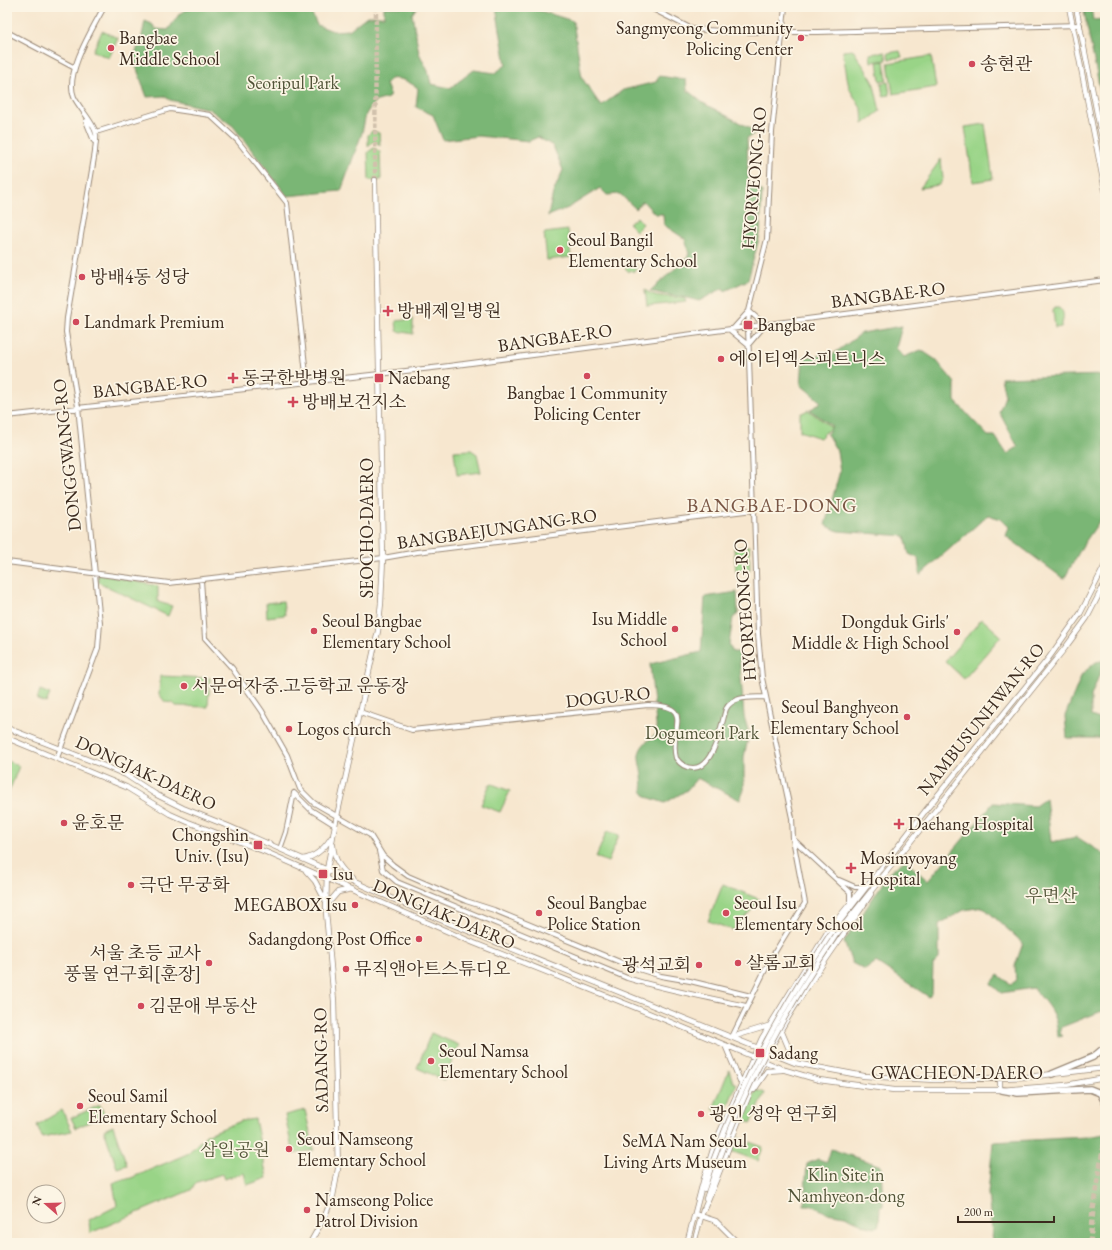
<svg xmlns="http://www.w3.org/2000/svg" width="1112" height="1250" viewBox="0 0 1112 1250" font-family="'EB Garamond','Noto Serif KR',serif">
  <rect width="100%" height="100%" fill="#fcf5e5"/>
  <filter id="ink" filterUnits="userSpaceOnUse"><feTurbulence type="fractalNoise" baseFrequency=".025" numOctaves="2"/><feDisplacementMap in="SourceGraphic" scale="8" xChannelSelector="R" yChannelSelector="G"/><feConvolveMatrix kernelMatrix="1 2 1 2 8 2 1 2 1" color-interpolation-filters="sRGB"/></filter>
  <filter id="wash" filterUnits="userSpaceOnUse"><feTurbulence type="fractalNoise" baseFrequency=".012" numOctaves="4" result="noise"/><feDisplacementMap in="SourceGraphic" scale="16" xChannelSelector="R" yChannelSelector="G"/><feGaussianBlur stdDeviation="0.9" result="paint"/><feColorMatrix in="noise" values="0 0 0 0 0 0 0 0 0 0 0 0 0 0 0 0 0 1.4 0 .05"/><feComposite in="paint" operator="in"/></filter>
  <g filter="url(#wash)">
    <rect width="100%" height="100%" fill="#f7e7cf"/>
    <path fill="#99d487" stroke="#6a7f52" d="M102 31 118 38 109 58 93 51Z
      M853 50 873 81 880 111 863 124 862 110 849 88 843 53V51Z
      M900 51 902 57 889 59 888 53Z
      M885 52 887 60 871 62 870 54Z
      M931 56 936 87 893 94 888 63Z
      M884 61 887 80 880 81 877 62Z
      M888 82 890 95 883 96 881 83Z
      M985 124 993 179 973 182 965 127Z
      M372 131 379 133 380 145 374 141 368 146V135Z
      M374 148 380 152 381 180H369L368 152Z
      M941 159 943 179 939 185 920 188Z
      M637 217 643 224 636 231 629 224Z
      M568 230 571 257 547 260 544 233Z
      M633 261 637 267 633 272 631 270 629 272 625 268Z
      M645 290C656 299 672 295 685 299L686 302 647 306Z
      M1055 307H1059C1066 313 1063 320 1061 327L1055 328 1053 310Z
      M413 319V334L397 331 396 321Z
      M808 410 831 427 820 438 800 431V414Z
      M471 450 477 454 481 472 457 475 454 451Z
      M749 546 750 570 736 572 734 548Z
      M98 574 158 586V602L172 606 168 616 98 582Z
      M283 601 285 615 267 617 266 603Z
      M982 619 1001 636 964 679 945 661Z
      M160 676 210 678 208 707 176 706 173 703 165 702 159 694Z
      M40 690 50 694 46 703 37 700Z
      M7 761 19 766 7 797Z
      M492 784 510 791 500 812 481 805 489 786Z
      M607 831 619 835 608 862 596 857Z
      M723 884 761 900 733 930 708 921Z
      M431 1033 459 1045 444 1080 417 1068Z
      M729 1070 733 1082 737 1084 724 1114 713 1109Z
      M756 1090 765 1093 751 1123 742 1120Z
      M100 1105 105 1115 76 1128 71 1118Z
      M62 1110 72 1131 42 1137 37 1125Z
      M305 1110 314 1150 293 1154 285 1115Z
      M255 1119 267 1178 247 1185 244 1173 224 1179 222 1174 197 1182 191 1190 90 1233 89 1220 117 1206 113 1183 131 1178 187 1154 206 1135 241 1121Z
      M113 1126 127 1165 117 1168 104 1130Z
      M736 1137 763 1147 758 1161 731 1151Z"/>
    <path fill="#7ab674" stroke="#5a7049" d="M193 7H314L312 14 317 25 333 31 349 30 367 16H384V7H417L412 14 419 53 428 71 431 84 450 88 474 70 495 73 506 65 496 7H528L573 21 582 78 601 106 623 90 656 82 659 76 686 80 687 90 703 103 757 132 747 138 748 175 750 186 762 191 760 234 748 280 725 291 723 288 699 301C683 296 667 296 650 291L686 259 689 254 685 239 664 225 663 214H655L643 201 636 209 620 194 607 195 600 188 568 208 548 216 553 193 563 170 553 146 538 137 529 141 478 136 443 140 433 115 416 107 418 88C409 82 401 77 390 79L386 84 390 94 388 98 374 102 366 114 362 133 341 191 287 196 233 126 209 109 170 100 164 96 147 97 133 58 141 40 145 21 152 24 156 29 168 30 180 13Z
      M1083 7H1091L1093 20 1105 19V114Z
      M902 326 896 348 904 357 921 350 936 360 955 383V401L988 436H995L1007 454 1018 447 999 412 1005 396 1001 378 1105 375V513L1083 545 1064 579 1006 536 1009 527 1001 519 988 515 920 575 918 558 909 554 905 536 838 531 825 525 840 471 837 451 827 434 832 426 810 410 821 402 801 385 803 357 832 355 862 333Z
      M737 592 738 614 733 618 729 645 733 652H739L744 716 749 734 744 757V790L740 800 697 778 687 790 665 803 647 797 642 791C646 762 625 754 657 734L650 664 701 652 705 597Z
      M1105 660 1091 696V716L1105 721V738H1067L1065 716 1082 674 1096 662Z
      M1046 798 1051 842 1077 837 1105 855V1018L1102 1011 1062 1027 1060 1034 1062 1036 1058 1037C1057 1014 1048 1005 1033 988L1001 993 991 984 998 975 1011 984 1016 981 1015 966 1023 943 983 907 964 910 939 924V959L933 965 932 994 929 997 876 962 865 970 852 963 844 942 890 872 905 860 928 881 993 803 1035 806Z
      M1105 1134V1243H993L988 1193 993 1142 1086 1137Z
      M831 1149 881 1166 883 1206 880 1207 879 1225 875 1228 867 1226 845 1216 827 1213 812 1205H804L807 1164 818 1159 827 1162Z"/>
  </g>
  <g filter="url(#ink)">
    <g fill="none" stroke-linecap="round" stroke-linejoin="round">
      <path stroke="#d1c1ac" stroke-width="4.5" stroke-dasharray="4.5 2" stroke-linecap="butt" d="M375 180 376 7"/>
      <path stroke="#d1c1ac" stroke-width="5.5" stroke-dasharray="5.5 3" stroke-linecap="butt" d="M1090 1243 1093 1209 1105 1139"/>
      <g stroke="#998876" stroke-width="6">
        <path id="secondary" d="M649 7 692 29 736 32H818L1080 25
          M7 32 75 68
          M86 121 94 141
          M96 132 170 109 210 115 237 140 287 203 307 383
          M749 311 765 325 748 345 731 331Z
          M7 416 441 367 1105 280
          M7 562 169 583 383 558 417 552 753 510
          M201 580 205 638 232 668 262 711 287 755 300 789 314 803 370 835 383 856 393 865 408 876 466 901 494 910 632 967 661 976 690 981 751 996
          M360 712 412 730 648 705C697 705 668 729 676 758 680 764 685 768 693 768 714 768 721 725 726 709 733 695 752 698 766 697
          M57 758 98 648 100 623 78 407 66 332 67 318 95 152C95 146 97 140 96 134 95 124 79 108 74 97 64 74 93 28 104 7
          M294 793 311 810 335 825
          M793 839 850 892V902
          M280 849 286 832 294 793
          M379 851 383 870 397 882 627 978C666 990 706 997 746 1006
          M839 880 855 887H863
          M732 1037 770 960 805 903 793 839 792 818 762 678 758 634 748 327 749 311 767 239 772 132 785 7
          M695 1214 716 1221 738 1243"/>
      </g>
      <g stroke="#998876" stroke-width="6">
        <path id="primary" d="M1069 7 1105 190
          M1076 7 1105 154
          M7 728 107 767 126 775 155 794 183 808 228 826
          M7 738 126 787 170 814 188 822 266 852 474 943 639 1009 785 1070 819 1080 894 1090H1002L1066 1085 1105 1078
          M228 826 436 918 795 1063 864 1076 935 1080 1027 1077 1105 1068
          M333 845C334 860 340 868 352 879
          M303 859C316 857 324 849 331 838
          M306 871 315 881 325 900
          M326 906 338 892 352 889
          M831 933 929 806 1048 659 1080 614 1105 565
          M836 935 1065 648 1087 618 1105 583
          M781 1030 795 1063
          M732 1037 768 1026
          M725 1045 741 1083
          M754 1090 767 1071 782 1070
          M1000 1090V1078
          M704 1189 713 1161
          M706 1199 718 1163
          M703 1211C726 1161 741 1107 766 1057 795 1000 835 948 871 894
          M310 1243 324 1218 333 1196 338 1169 334 1001 326 912 327 870 335 825 378 631 381 603 383 558 375 180
          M687 1243 703 1182 715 1143 762 1038 828 931 864 886
          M694 1243 703 1210"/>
      </g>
      <g stroke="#998876" stroke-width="8">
        <path id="highway" d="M1052 1074 1093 1057 1105 1047
          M1002 1090 1018 1093 1090 1089 1100 1093 1105 1102"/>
      </g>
      <use href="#secondary" stroke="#fff" stroke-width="4"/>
      <use href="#primary" stroke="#fff" stroke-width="4.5"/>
      <use href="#highway" stroke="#fff" stroke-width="5.5"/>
      <g stroke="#998876" stroke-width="6" stroke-linecap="butt">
        <path id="primary-bridge" d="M713 1161C744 1076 782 1008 831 933
          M718 1163C747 1080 787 1008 836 935"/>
      </g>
      <use href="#primary-bridge" stroke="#fff" stroke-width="4.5"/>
    </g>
  </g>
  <g fill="#d1495b" stroke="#fcf5e5" stroke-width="1.5">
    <circle cx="801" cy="38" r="4"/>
    <circle cx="111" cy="48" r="4"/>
    <circle cx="972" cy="64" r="4"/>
    <circle cx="560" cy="250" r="4"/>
    <circle cx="82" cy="277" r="4"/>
    <path d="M386 305h4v4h4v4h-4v4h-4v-4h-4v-4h4z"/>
    <circle cx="76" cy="322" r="4"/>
    <rect x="743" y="320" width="10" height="10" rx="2"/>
    <circle cx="721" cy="359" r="4"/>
    <circle cx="587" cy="376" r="4"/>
    <path d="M231 372h4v4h4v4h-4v4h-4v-4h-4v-4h4z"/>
    <rect x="374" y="373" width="10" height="10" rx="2"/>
    <path d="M291 396h4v4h4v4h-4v4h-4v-4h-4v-4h4z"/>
    <circle cx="675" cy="629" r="4"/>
    <circle cx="314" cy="631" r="4"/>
    <circle cx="957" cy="632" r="4"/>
    <circle cx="184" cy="686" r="4"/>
    <circle cx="907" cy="717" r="4"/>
    <circle cx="289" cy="729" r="4"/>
    <circle cx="64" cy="823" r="4"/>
    <path d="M897 818h4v4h4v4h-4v4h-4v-4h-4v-4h4z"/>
    <rect x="253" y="840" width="10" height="10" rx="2"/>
    <path d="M849 862h4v4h4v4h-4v4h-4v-4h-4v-4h4z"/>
    <rect x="318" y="869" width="10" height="10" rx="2"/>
    <circle cx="131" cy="885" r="4"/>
    <circle cx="355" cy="905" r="4"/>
    <circle cx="539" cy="913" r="4"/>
    <circle cx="726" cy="913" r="4"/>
    <circle cx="419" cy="939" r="4"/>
    <circle cx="209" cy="963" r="4"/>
    <circle cx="738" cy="963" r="4"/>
    <circle cx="699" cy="965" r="4"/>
    <circle cx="346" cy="969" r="4"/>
    <circle cx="141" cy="1006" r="4"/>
    <rect x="755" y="1048" width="10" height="10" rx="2"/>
    <circle cx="431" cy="1061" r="4"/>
    <circle cx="80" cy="1106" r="4"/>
    <circle cx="701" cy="1114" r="4"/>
    <circle cx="289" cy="1149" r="4"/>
    <circle cx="755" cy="1151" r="4"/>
    <circle cx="307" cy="1210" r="4"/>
  </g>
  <g text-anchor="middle" stroke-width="3.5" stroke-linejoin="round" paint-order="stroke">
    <g font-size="18" fill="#3b2a1e" stroke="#fcf5e5" text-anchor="start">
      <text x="793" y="34" text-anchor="end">Sangmyeong Community<tspan x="793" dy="21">Policing Center</tspan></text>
      <text x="119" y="44">Bangbae<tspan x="119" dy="21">Middle School</tspan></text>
      <text x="980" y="70">송현관</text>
      <text x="568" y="246">Seoul Bangil<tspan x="568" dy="21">Elementary School</tspan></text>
      <text x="90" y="283">방배4동 성당</text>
      <text x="397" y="317">방배제일병원</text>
      <text x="84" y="328">Landmark Premium</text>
      <text x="757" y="331">Bangbae</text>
      <text x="729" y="365">에이티엑스피트니스</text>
      <text x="242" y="384">동국한방병원</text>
      <text x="388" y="384">Naebang</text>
      <text x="587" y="399" text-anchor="middle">Bangbae 1 Community<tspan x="587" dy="21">Policing Center</tspan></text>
      <text x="302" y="408">방배보건지소</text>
      <text x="667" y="625" text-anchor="end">Isu Middle<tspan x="667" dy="21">School</tspan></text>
      <text x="322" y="627">Seoul Bangbae<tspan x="322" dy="21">Elementary School</tspan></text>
      <text x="949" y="628" text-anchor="end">Dongduk Girls'<tspan x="949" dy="21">Middle &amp; High School</tspan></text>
      <text x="192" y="692">서문여자중.고등학교 운동장</text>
      <text x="899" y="713" text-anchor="end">Seoul Banghyeon<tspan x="899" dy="21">Elementary School</tspan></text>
      <text x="297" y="735">Logos church</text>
      <text x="72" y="829">윤호문</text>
      <text x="908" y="830">Daehang Hospital</text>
      <text x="249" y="841" text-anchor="end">Chongshin<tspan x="249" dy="21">Univ. (Isu)</tspan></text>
      <text x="860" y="864">Mosimyoyang<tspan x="860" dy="21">Hospital</tspan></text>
      <text x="332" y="880">Isu</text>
      <text x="139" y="891">극단 무궁화</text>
      <text x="547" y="909">Seoul Bangbae<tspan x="547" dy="21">Police Station</tspan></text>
      <text x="734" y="909">Seoul Isu<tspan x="734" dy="21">Elementary School</tspan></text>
      <text x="347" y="911" text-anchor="end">MEGABOX Isu</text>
      <text x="411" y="945" text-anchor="end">Sadangdong Post Office</text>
      <text x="201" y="959" text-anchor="end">서울 초등 교사<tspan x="201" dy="21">풍물 연구회[훈장]</tspan></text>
      <text x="746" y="969">샬롬교회</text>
      <text x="691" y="971" text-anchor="end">광석교회</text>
      <text x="354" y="975">뮤직앤아트스튜디오</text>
      <text x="149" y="1012">김문애 부동산</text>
      <text x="439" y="1057">Seoul Namsa<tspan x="439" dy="21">Elementary School</tspan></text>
      <text x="769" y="1059">Sadang</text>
      <text x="88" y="1102">Seoul Samil<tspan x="88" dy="21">Elementary School</tspan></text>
      <text x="709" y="1120">광인 성악 연구회</text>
      <text x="297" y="1145">Seoul Namseong<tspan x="297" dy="21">Elementary School</tspan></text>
      <text x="747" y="1147" text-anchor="end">SeMA Nam Seoul<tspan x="747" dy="21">Living Arts Museum</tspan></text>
      <text x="315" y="1206">Namseong Police<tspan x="315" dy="21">Patrol Division</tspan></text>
    </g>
    <g font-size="18" fill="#525438" stroke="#fcf5e5">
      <text x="293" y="89">Seoripul Park</text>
      <text x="702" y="739">Dogumeori Park</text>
      <text x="1051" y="902">우면산</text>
      <text x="235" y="1156">삼일공원</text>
      <text x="846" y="1181">Klin Site in<tspan x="846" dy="21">Namhyeon-dong</tspan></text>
    </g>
    <g font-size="18" fill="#3b2a1e" stroke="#fcf5e5">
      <text transform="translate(754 178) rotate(-85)" y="6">HYORYEONG-RO</text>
      <text transform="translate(888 295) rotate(-7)" y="6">BANGBAE-RO</text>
      <text transform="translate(555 338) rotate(-8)" y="6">BANGBAE-RO</text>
      <text transform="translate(150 386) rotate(-6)" y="6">BANGBAE-RO</text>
      <text transform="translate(67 455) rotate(-96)" y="6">DONGGWANG-RO</text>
      <text transform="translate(367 528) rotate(-90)" y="6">SEOCHO-DAERO</text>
      <text transform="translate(497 529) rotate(-8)" y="6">BANGBAEJUNGANG-RO</text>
      <text transform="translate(745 610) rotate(-94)" y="6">HYORYEONG-RO</text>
      <text transform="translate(608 697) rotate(-6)" y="6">DOGU-RO</text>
      <text transform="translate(981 719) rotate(-51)" y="6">NAMBUSUNHWAN-RO</text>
      <text transform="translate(146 773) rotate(25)" y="6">DONGJAK-DAERO</text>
      <text transform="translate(444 914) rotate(23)" y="6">DONGJAK-DAERO</text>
      <text transform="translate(321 1060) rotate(-91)" y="6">SADANG-RO</text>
      <text x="957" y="1079">GWACHEON-DAERO</text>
    </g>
    <g font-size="20" letter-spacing="1" fill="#7a5644" stroke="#fcf5e5">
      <text x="772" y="512">BANGBAE-DONG</text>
    </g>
  </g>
  <rect width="1112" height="1250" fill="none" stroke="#fcf5e5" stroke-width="24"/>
  <g transform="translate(46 1204) rotate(290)"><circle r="19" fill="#fcf5e5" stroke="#afa495"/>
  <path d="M0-3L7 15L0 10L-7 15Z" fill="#d1495b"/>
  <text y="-6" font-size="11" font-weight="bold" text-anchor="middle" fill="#3b2a1e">N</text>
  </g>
  <path d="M958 1216v6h96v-6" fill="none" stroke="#3b2a1e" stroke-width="2"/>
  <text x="964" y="1216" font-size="12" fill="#3b2a1e" stroke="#fcf5e5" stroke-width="3" paint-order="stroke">200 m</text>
</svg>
